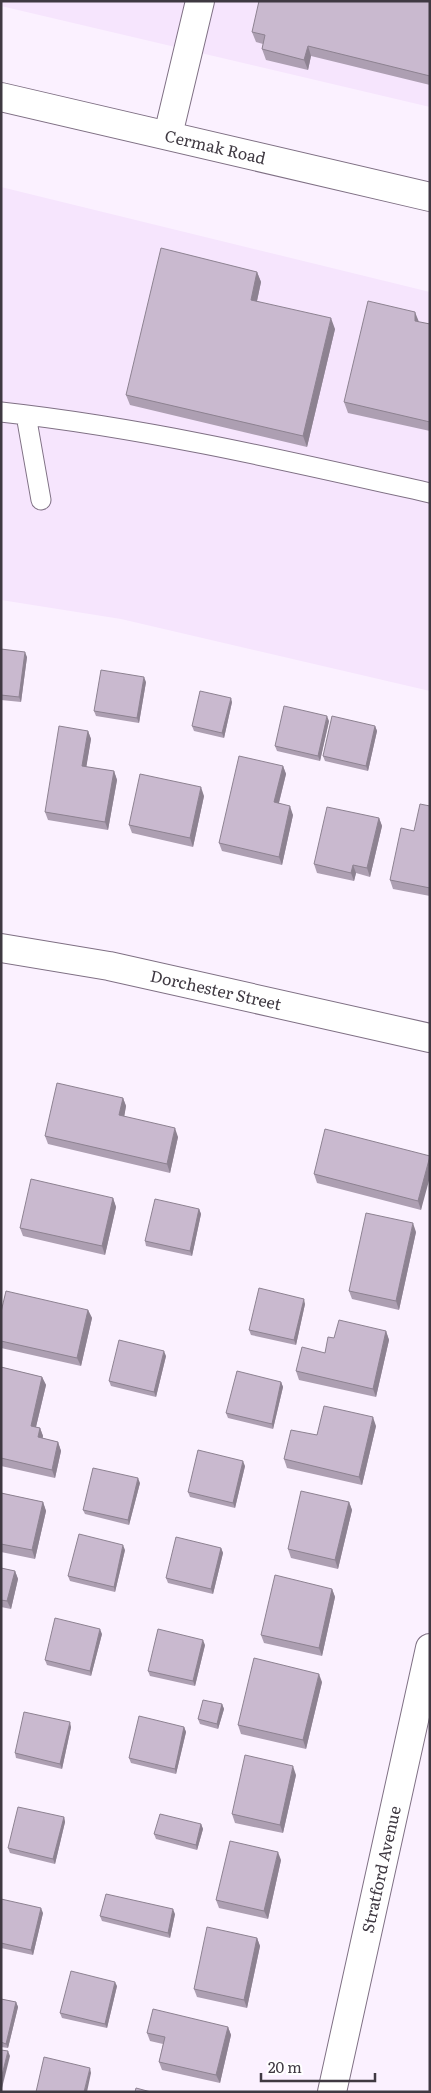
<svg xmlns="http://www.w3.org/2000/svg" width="431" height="2093" viewBox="0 0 431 2093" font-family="Literata,serif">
  <rect width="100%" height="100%" fill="#fbf1ff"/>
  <path fill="#f6e5fd" d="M1 1H430V107L1 6Z
    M1 187 430 292V691L121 619 1 600Z"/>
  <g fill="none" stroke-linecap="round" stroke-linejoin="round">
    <g stroke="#7f7084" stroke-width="21">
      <path id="lane" d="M1 412C146 428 288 461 430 493
        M26 415 41 500"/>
    </g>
    <g stroke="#7f7084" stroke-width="30">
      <g id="street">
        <path d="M168 135 200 1"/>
        <path id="s1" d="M1 948 109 966 430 1038"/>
        <path id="s2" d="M332 2092 430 1648"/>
      </g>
    </g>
    <g stroke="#7f7084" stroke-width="30">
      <g id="primary">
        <path id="s3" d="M1 97 430 197"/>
      </g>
    </g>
    <use href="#lane" stroke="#fff" stroke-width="19"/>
    <use href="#street" stroke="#fff" stroke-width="28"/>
    <use href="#primary" stroke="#fff" stroke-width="28"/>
  </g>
  <path fill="#ad9fb2" d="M430 1V85L311 56 308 70 266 60 262 49 263 44 256 42 252 32Z
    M257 272 261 282 257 301 335 329 307 447 130 405 126 395Z
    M419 322 430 324V431L348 413 344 402Z
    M1 649 27 657 21 702 1 700Z
    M146 682 139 723 96 716 94 711Z
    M232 702 224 738 194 731 192 726Z
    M329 721 320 761 277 751 275 746Z
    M375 726 377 731 368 771 325 761 323 756Z
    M88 731 91 739 86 767 114 771 117 780 108 830 48 820 45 812Z
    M283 766 286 774 279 803 293 815 282 865 222 851 219 843Z
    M204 796 193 847 132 833 129 825Z
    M430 806V896L393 889 390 880 414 831Z
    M379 818 382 826 370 877 356 873 354 881 317 873 314 864Z
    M123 1098 126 1106 124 1116 178 1137 170 1173 48 1144 45 1136Z
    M430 1156 421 1210 317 1183 314 1174Z
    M113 1198 116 1207 105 1255 23 1236 20 1228Z
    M199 1209 201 1214 192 1256 146 1246 145 1241Z
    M416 1232 399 1310 352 1299 349 1291Z
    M305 1304 296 1345 251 1335 249 1330Z
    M88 1310 92 1318 81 1366 1 1348V1312Z
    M386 1331 389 1340 376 1397 299 1380 296 1371 325 1353 334 1338Z
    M166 1356 156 1397 111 1386 109 1381Z
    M1 1367 42 1377 46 1385 36 1427 40 1428 43 1436 42 1438 58 1442 61 1451 55 1478 1 1466Z
    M281 1382 283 1387 273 1429 228 1418 226 1413Z
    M376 1426 362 1485 287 1468 284 1459 317 1435Z
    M245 1466 235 1508 190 1497 188 1492Z
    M140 1483 129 1525 85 1514 83 1510Z
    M1 1493 43 1502 46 1511 35 1559 1 1552Z
    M349 1502 352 1510 338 1569 291 1558 288 1549Z
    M221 1548 223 1553 213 1594 168 1583 166 1578Z
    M125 1550 115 1592 70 1581 68 1576Z
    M1 1568 15 1571 18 1579 11 1609 1 1607Z
    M332 1589 335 1597 322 1656 264 1643 261 1635Z
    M102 1634 91 1676 47 1665 45 1660Z
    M205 1645 195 1686 150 1676 148 1671Z
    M322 1682 306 1749 241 1734 238 1725Z
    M222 1704 224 1709 218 1729 200 1724 198 1719Z
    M71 1727 62 1769 16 1758 15 1753Z
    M184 1727 186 1732 176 1774 131 1763 129 1758Z
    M296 1775 283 1833 235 1823 232 1814Z
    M64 1817 65 1822 55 1864 10 1853 8 1848Z
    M201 1824 203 1829 197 1850 156 1839 154 1834Z
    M281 1860 268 1919 219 1908 216 1900Z
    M1 1899 43 1913 33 1955 1 1948Z
    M175 1914 170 1938 102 1921 100 1916Z
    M257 1938 260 1946 247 2008 197 1997 194 1989Z
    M117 1986 107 2028 62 2018 60 2013Z
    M1 1999 16 2002 18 2007 8 2048 1 2047Z
    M228 2027 231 2035 220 2083 162 2070 159 2062 163 2044 150 2041 147 2033Z"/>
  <path fill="#8d8291" d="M308 46 311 56 308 70 304 60Z
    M257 272 261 282 255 310 251 300Z
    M415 312 419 322 415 321Z
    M331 318 335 329 307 447 303 436Z
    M25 652 27 657 21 702 19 697Z
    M144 677 146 682 139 723 137 718Z
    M231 698 232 702 224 738 222 733Z
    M327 716 329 721 320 761 318 756Z
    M375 726 377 731 368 771 366 766Z
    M88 731 91 739 85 775 82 766Z
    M283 766 286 774 277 810 274 802Z
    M114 771 117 780 108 830 105 822Z
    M201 787 204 796 193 847 190 838Z
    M290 806 293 815 282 865 279 857Z
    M379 818 382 826 370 877 367 868Z
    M353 865 356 873 354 881 351 873Z
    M123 1098 126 1106 123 1124 119 1115Z
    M175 1128 178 1137 170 1173 167 1164Z
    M430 1156V1177L421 1210 418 1201Z
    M113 1198 116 1207 105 1255 102 1246Z
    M199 1209 201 1214 192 1256 190 1251Z
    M413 1223 416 1232 399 1310 396 1301Z
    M304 1299 305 1304 296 1345 294 1340Z
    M88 1310 92 1318 81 1366 77 1358Z
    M386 1331 389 1340 376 1397 373 1389Z
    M164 1351 166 1356 156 1397 154 1392Z
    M42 1377 46 1385 34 1435 31 1426Z
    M281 1382 283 1387 273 1429 272 1424Z
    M373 1417 376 1426 362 1485 359 1477Z
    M40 1428 43 1436 41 1446 38 1437Z
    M58 1442 61 1451 55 1478 52 1470Z
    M243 1461 245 1466 235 1508 233 1503Z
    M138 1478 140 1483 129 1525 128 1520Z
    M43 1502 46 1511 35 1559 32 1550Z
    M349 1502 352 1510 338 1569 335 1560Z
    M123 1545 125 1550 115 1592 114 1587Z
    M221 1548 223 1553 213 1594 211 1589Z
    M15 1571 18 1579 11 1609 7 1601Z
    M332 1589 335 1597 322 1656 319 1648Z
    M100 1629 102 1634 91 1676 90 1671Z
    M203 1640 205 1645 195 1686 193 1681Z
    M319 1674 322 1682 306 1749 303 1740Z
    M222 1704 224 1709 218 1729 217 1724Z
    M70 1722 71 1727 62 1769 60 1764Z
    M184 1727 186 1732 176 1774 175 1769Z
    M293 1766 296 1775 283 1833 280 1825Z
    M64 1817 65 1822 55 1864 53 1859Z
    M201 1824 203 1829 197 1850 196 1845Z
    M278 1852 281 1860 268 1919 264 1911Z
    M41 1908 43 1913 33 1955 31 1950Z
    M173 1909 175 1914 170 1938 168 1933Z
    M257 1938 260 1946 247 2008 244 2000Z
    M115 1982 117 1986 107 2028 105 2024Z
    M16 2002 18 2007 8 2048 6 2044Z
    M228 2027 231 2035 220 2083 216 2075Z
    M8 2051 10 2056 1 2092V2079Z
    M90 2068 91 2073 87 2092H84Z"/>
  <path fill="#c9b9cf" stroke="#8d8291" d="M259 1H430V76L308 46 304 60 262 49 265 35 252 32Z
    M161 248 257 272 251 300 331 318 303 436 126 395Z
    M368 301 415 312V321L430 324V422L344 402Z
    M1 649 25 652 19 697 1 695Z
    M101 670 144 677 137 718 94 711Z
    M200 691 231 698 222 733 192 726Z
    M284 706 327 716 318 756 275 746Z
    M332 716 375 726 366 766 323 756Z
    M59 726 88 731 82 766 114 771 105 822 45 812Z
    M239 756 283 766 274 802 290 806 279 857 219 843Z
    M140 774 201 787 190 838 129 825Z
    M420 804 430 806V888L390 880 401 828 414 831Z
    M327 807 379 818 367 868 353 865 351 873 314 864Z
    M57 1083 123 1098 119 1115 175 1128 167 1164 45 1136Z
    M325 1129 430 1156 418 1201 314 1174Z
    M31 1179 113 1198 102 1246 20 1228Z
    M155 1199 199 1209 190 1251 145 1241Z
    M366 1213 413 1223 396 1301 349 1291Z
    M259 1288 304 1299 294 1340 249 1330Z
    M6 1291 88 1310 77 1358 1 1341V1312Z
    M339 1320 386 1331 373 1389 296 1371 302 1347 325 1353 328 1337 334 1338Z
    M119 1340 164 1351 154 1392 109 1381Z
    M1 1367 42 1377 31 1426 40 1428 38 1437 58 1442 52 1470 1 1458Z
    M237 1371 281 1382 272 1424 226 1413Z
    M324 1406 373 1417 359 1477 284 1459 291 1430 317 1435Z
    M198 1450 243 1461 233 1503 188 1492Z
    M93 1468 138 1478 128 1520 83 1510Z
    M301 1491 349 1502 335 1560 288 1549Z
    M1 1493 43 1502 32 1550 1 1544Z
    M79 1534 123 1545 114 1587 68 1576Z
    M176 1537 221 1548 211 1589 166 1578Z
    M1 1568 15 1571 7 1601 1 1600Z
    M275 1575 332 1589 319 1648 261 1635Z
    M55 1618 100 1629 90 1671 45 1660Z
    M158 1629 203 1640 193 1681 148 1671Z
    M254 1658 319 1674 303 1740 238 1725Z
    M203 1700 222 1704 217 1724 198 1719Z
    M24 1712 70 1722 60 1764 15 1753Z
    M139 1716 184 1727 175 1769 129 1758Z
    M245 1755 293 1766 280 1825 232 1814Z
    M18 1807 64 1817 53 1859 8 1848Z
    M160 1814 201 1824 196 1845 154 1834Z
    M230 1841 278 1852 264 1911 216 1900Z
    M106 1894 173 1909 168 1933 100 1916Z
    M1 1899 41 1908 31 1950 1 1943Z
    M207 1927 257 1938 244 2000 194 1989Z
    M71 1971 115 1982 105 2024 60 2013Z
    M1 1999 16 2002 6 2044 1 2042Z
    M153 2009 228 2027 216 2075 159 2062 165 2037 147 2033Z
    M1 2050 8 2051 1 2079Z
    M44 2057 90 2068 84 2092H36Z
    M136 2088 151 2092H135Z"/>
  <g text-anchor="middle" stroke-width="4.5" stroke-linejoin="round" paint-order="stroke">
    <g font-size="16" fill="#3f3942" stroke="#fff">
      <text dy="6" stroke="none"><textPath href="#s3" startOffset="220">Cermak Road</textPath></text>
      <text dy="6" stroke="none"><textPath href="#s1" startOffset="219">Dorchester Street</textPath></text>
      <text dy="6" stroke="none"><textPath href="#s2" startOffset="228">Stratford Avenue</textPath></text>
    </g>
  </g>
  <rect width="431" height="2093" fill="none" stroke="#3f3942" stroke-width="5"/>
  <path d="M261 2073v8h114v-8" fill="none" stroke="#3f3942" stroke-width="2.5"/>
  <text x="268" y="2073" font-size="15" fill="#3f3942" stroke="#ffffff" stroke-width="4" paint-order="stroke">20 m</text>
</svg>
